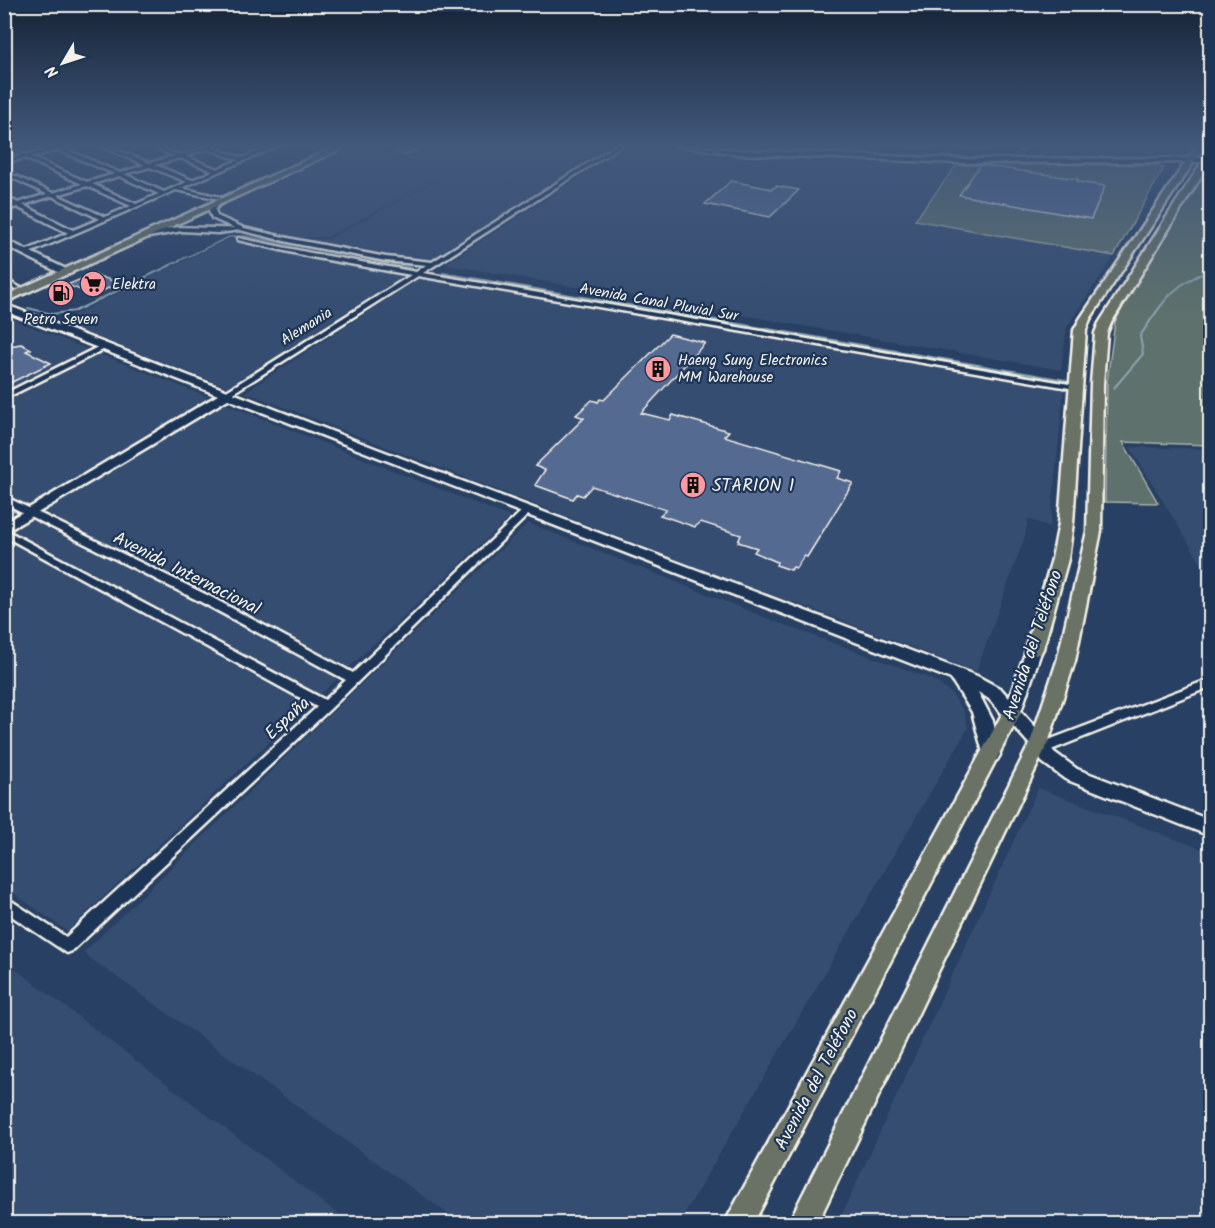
<svg xmlns="http://www.w3.org/2000/svg" width="1215" height="1228" viewBox="0 0 1215 1228" font-family="Kalam,sans-serif">
  <rect width="100%" height="100%" fill="#284063"/>
  <filter id="ink" filterUnits="userSpaceOnUse"><feTurbulence type="fractalNoise" baseFrequency=".0167" numOctaves="2"/><feDisplacementMap in="SourceGraphic" scale="12" xChannelSelector="R" yChannelSelector="G"/><feConvolveMatrix kernelMatrix="1 2 1 2 8 2 1 2 1" color-interpolation-filters="sRGB"/></filter>
  <g filter="url(#ink)">
    <path fill="#364d71" d="M426 145H613L436 257 426 261 406 260 300 239H329L453 171 327 237 297 238 224 220 218 214 221 207 355 146 403 156Z
      M630 145H662L732 155 959 162 916 220 1114 256 1067 327 1061 370 448 265 447 263Z
      M1043 145H1194L1188 154H1045L1040 148Z
      M229 239 287 253 407 274 228 387 58 322Z
      M420 278 1064 389 1050 527 1028 519 1025 536 976 672 794 602 792 604 245 392Z
      M4 316 510 517 67 931 5 887Z
      M1130 447 1210 449V578Z
      M528 523 784 625 932 679 952 694 964 712 968 728 679 1223H461L83 953Z
      M1038 788 1210 852V1223H838Z
      M4 961H5L350 1223H5Z"/>
    <path fill="#5e716c" stroke="#a9b1aa" stroke-width="1.5" d="M959 162 1154 165 1164 168 1114 256 915 220Z
      M1210 167V445L1123 442 1158 503 1105 502 1107 381 1115 322 1150 257Z"/>
    <g fill="none" stroke-linecap="round" stroke-linejoin="round">
      <path stroke="#8aa3af" stroke-width="1.5" d="M168 266 229 237 245 236 402 266"/>
      <path stroke="#8aa3af" stroke-width="2" d="M394 265 412 268
        M443 273 1065 380
        M28 308 52 314 75 311 171 265
        M1114 388 1143 354 1140 336C1161 305 1172 283 1210 271"/>
    </g>
    <path fill="#556a91" stroke="#f4f1e8" stroke-width="1.5" d="M407 145H427L406 155 393 152Z
      M980 165 1078 179 1077 182 1105 186 1091 219 959 195Z
      M731 181 772 189 776 186 799 190 770 217 705 204Z
      M93 274 119 283 94 295 67 285Z
      M670 334 705 343 641 413 670 420 673 415 729 431 724 436 841 471 837 478 853 483 807 557 804 556 796 568 793 567 791 570 776 565 777 562 754 552 757 548 738 542 741 535 701 522 695 527 660 515 666 510 592 486 583 496 577 494 573 499 535 485 545 470 535 466 584 418 576 415 592 400 598 402 600 399 604 400Z
      M21 344 31 349 26 351 51 363 4 386V347Z"/>
    <g fill="none" stroke-linecap="round" stroke-linejoin="round">
      <g stroke="#f4f1e8" stroke-width="5">
        <path id="street" d="M50 145H56L120 173 145 165 98 145H104L150 163 175 156 149 145C160 145 171 155 182 154 195 153 206 145 219 145L213 148 243 158 274 145H280L181 188 220 197V199L176 190 27 254 25 253V251L68 233 17 207 4 211V207L13 205 4 200V196L18 203 47 194 4 174V171L53 193 82 184 25 158 4 163V160L21 156 4 149V146L26 155 54 148ZM208 149 239 160 217 169 185 156ZM58 150 115 174 87 182 30 157ZM180 158 213 171 192 180 155 165ZM150 167 187 182 164 192 124 174ZM119 176 159 194 136 204 92 184ZM87 186 131 206 105 217 57 195ZM52 196 100 219 73 230 23 205Z
          M617 145H622L423 273 1075 385 1079 387 1075 389 418 276 228 396 224 394 225 392 411 275 311 257 238 240V238L311 253 416 272 426 265 386 261 297 244 240 230 218 233 182 231 149 237 146 235C172 222 205 230 234 228L212 218 209 210 215 204 218 206 215 210 217 216 244 228 297 240 386 257 432 262Z
          M850 145H854L855 148 851 149Z
          M907 145H964L991 147 989 148 909 146Z
          M1017 145H1022L1025 149 1021 150Z
          M4 279 19 287 20 288 15 289 4 284Z
          M104 344 111 346 4 399V394Z
          M4 496 209 596 353 673 525 508 528 507 533 510 330 709 72 951 67 953 4 911V896L66 937 317 707 4 536V529L325 700 346 680 201 602 4 503Z
          M1210 679V687L1046 752 1042 753 1038 752 1036 748 1038 744Z"/>
      </g>
      <g stroke="#f4f1e8" stroke-width="5">
        <path id="secondary" d="M675 145 738 150 960 159 1210 158V162L960 163 738 154Z
          M4 239 70 271 72 273 64 275 4 245Z
          M4 304 377 449 977 676 1001 689 1009 698 1028 645H1040L1042 649 1021 711 1045 738 1054 752 1077 769 1210 820V836L1065 779 1042 762 1033 748 989 699 978 692 993 721 1000 755 997 760 991 762 985 760 972 712 951 679 228 399 4 533V523L218 395 4 311Z"/>
      </g>
      <g stroke="#f4f1e8" stroke-width="5">
        <path id="primary" d="M340 145H350L4 303V296Z
          M1197 145H1205L1090 319 1086 330 1073 523 1068 559 1043 649 1040 654 1034 655 1028 654 1025 649 1052 559 1059 523 1074 330 1080 319Z
          M1207 154H1210V162L1111 323 1107 333 1103 384 1101 531 1075 661 1048 743 817 1224H788L1030 743 1057 661 1087 531 1091 384 1095 333 1099 323Z
          M1012 705 1018 707 1021 712 753 1224H724L1006 707Z"/>
      </g>
      <use href="#street" fill="#1d3557" fill-rule="evenodd"/>
      <use href="#secondary" fill="#1d3557" fill-rule="evenodd"/>
      <use href="#primary" fill="#6a7266" fill-rule="evenodd"/>
    </g>
  </g>
  <linearGradient id="sky" x2="0" y2="1"><stop stop-color="#162336"/><stop offset="0.46" stop-color="#42597c"/><stop offset="1" stop-color="#42597c" stop-opacity="0"/></linearGradient>
  <rect width="1215" height="317" fill="url(#sky)"/>
  <defs>
    <g id="supermarket-disc" transform="scale(1.35)"><circle r="9.5" fill="#ff9aa2" stroke="#1d3557"/><path d="M-6-5.5h2.5l.6 2H6L4.5 2H-2.5L-4.4-4H-6ZM-1.5 3.2a1.3 1.3 0 1 0 .1 0ZM3 3.2a1.3 1.3 0 1 0 .1 0Z" fill="#111"/></g>
    <g id="fuel-disc" transform="scale(1.35)"><circle r="9.5" fill="#ff9aa2" stroke="#1d3557"/><path d="M-5.5-6h7V0h2V4h1.3V-2.5L3-4.5l.8-.8L6-3V5H2.5V1h-1V6h-7ZM-4.2-4.7v3.2H.2V-4.7Z" fill="#111"/></g>
    <g id="building-disc" transform="scale(1.35)"><circle r="9.5" fill="#ff9aa2" stroke="#1d3557"/><path d="M-4-6H4V6H1V3H-1V6H-4ZM-2.5-4.3h1.7v1.8h-1.7ZM.8-4.3h1.7v1.8H.8ZM-2.5-1h1.7V.8h-1.7ZM.8-1h1.7V.8H.8Z" fill="#111"/></g>
  </defs>
  <g fill-rule="evenodd">
    <use href="#supermarket-disc" x="93" y="284"/>
    <use href="#fuel-disc" x="61" y="293"/>
    <use href="#building-disc" x="658" y="369"/>
    <use href="#building-disc" x="693" y="485"/>
  </g>
  <g text-anchor="middle" stroke-width="4.5" stroke-linejoin="round" paint-order="stroke">
    <g font-size="15" fill="#f4f1e8" stroke="#1d3557" text-anchor="start">
      <text x="112" y="289">Elektra</text>
      <text x="61" y="324" text-anchor="middle">Petro Seven</text>
      <text x="678" y="365">Haeng Sung Electronics<tspan x="678" dy="17">MM Warehouse</tspan></text>
    </g>
    <g font-size="15" fill="#f4f1e8" stroke="#1d3557">
      <text transform="translate(659 302) rotate(10)" y="5">Avenida Canal Pluvial Sur</text>
      <text transform="translate(306 326) rotate(-32)" y="5">Alemania</text>
    </g>
    <g font-size="18" fill="#f4f1e8" stroke="#1d3557" text-anchor="start">
      <text x="712" y="491">STARION 1</text>
    </g>
    <g font-size="18" fill="#f4f1e8" stroke="#1d3557">
      <text transform="translate(187 573) rotate(27)" y="6">Avenida Internacional</text>
      <text transform="translate(1032 645) rotate(-72)" y="6">Avenida del Teléfono</text>
      <text transform="translate(287 718) rotate(-43)" y="6">España</text>
      <text transform="translate(816 1079) rotate(-62)" y="6">Avenida del Teléfono</text>
    </g>
  </g>
  <rect width="1215" height="1228" fill="none" stroke="#1d3557" stroke-width="24"/>
  <rect x="12" y="12" width="1191" height="1204" fill="none" stroke="#f4f1e8" stroke-width="2" filter="url(#ink)"/>
  <g transform="translate(63 63) rotate(231)" stroke="#1d3557" stroke-width="4.5" paint-order="stroke">
  <path d="M0-4.5L10 22L0 15L-10 22Z" fill="#f4f1e8"/>
  <text y="-9" font-size="16" font-weight="bold" text-anchor="middle" fill="#f4f1e8">N</text>
  </g>
</svg>
